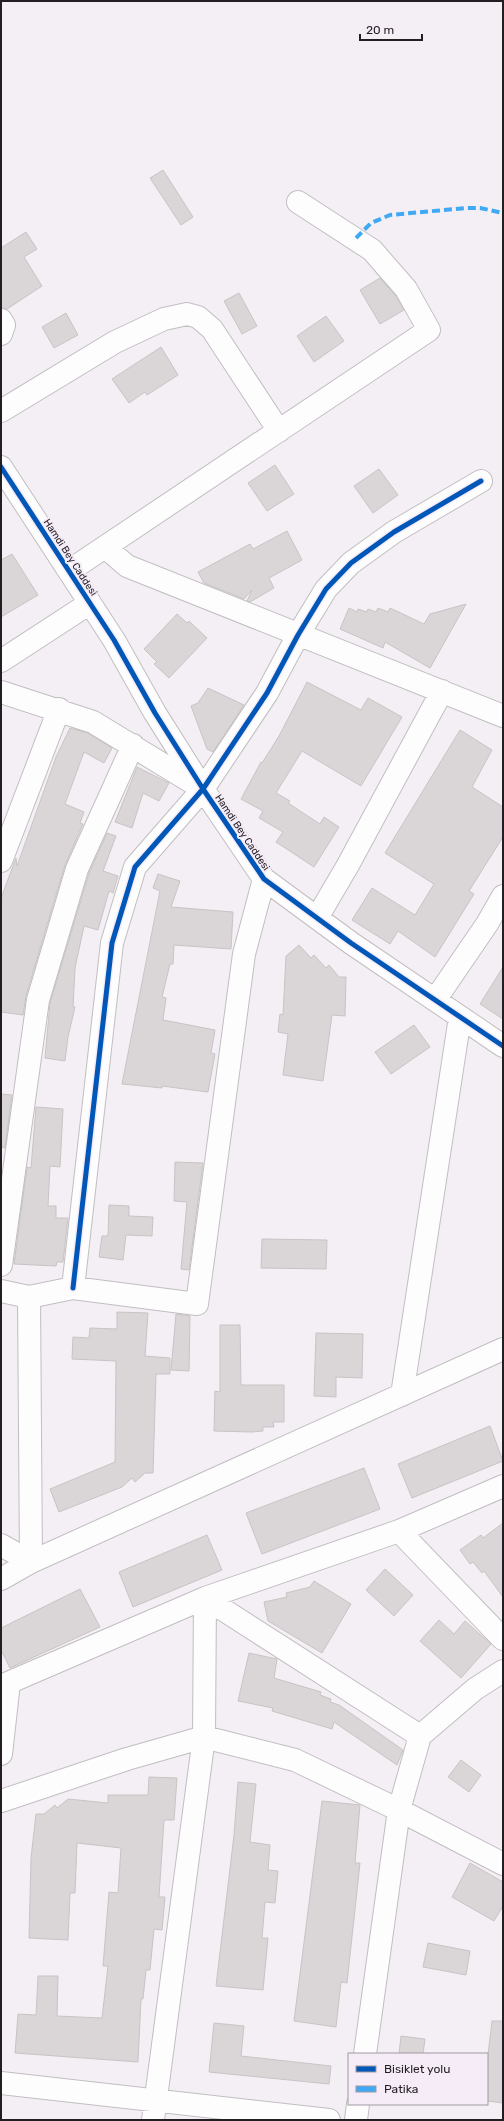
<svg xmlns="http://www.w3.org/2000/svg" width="504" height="2121" viewBox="0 0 504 2121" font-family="Rubik,sans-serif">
  <rect width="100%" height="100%" fill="#f4eff4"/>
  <path fill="#dad6d7" stroke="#c8c4c4" d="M163 170 193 217 181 225 150 178Z
    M26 232 37 249 24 257 42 286 7 309 1 308V248Z
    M380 278 396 296 404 310 380 324 360 290Z
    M239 293 257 326 242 334 224 301Z
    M66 313 78 335 54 348 42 327Z
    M326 316 344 341 314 362 297 336Z
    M161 347 178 375 147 395 145 392 129 403 112 379Z
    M275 465 294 494 267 511 248 483Z
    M379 469 398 495 373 513 354 486Z
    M287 531 302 560 269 578 274 588 250 602 247 601 252 590 244 599 204 583 198 572 250 544 253 549Z
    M12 554 38 595 1 617V560Z
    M466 604 430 668 385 642 383 648 340 629 349 608 357 612 358 609 367 612 368 609 376 612 378 608 388 612 390 608 424 624 430 614Z
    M177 614 187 623 189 621 207 638 169 678 154 664 157 662 144 649Z
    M307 682 361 710 368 698 402 717 361 786 302 751 276 793 290 801 288 803 320 824 324 817 339 827 314 867 276 842 283 832 259 818 263 811 241 799 261 762 262 763 279 736Z
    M208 688 244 705 213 752 207 749 191 706 198 703Z
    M70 728 88 733 112 748 104 763 84 752 65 804 84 812 80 823 83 824 65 865 26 996 23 1015 1 1012V898L16 858 17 866 56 757Z
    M460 730 492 750 472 787 503 807V837L469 891 474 894 435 957 398 931 390 944 352 920 372 888 415 915 434 884 385 853Z
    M137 767 169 783 159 801 143 793 132 828 115 822Z
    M107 833 116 836 103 871 118 876 113 893 109 891 98 930 84 926 75 968 73 1007H75L68 1037 65 1061 45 1058 50 1003 89 873Z
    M158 874 180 881 171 907 233 912 231 949 174 945 173 964H170L162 997 166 998 163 1020 215 1030 211 1053 215 1054 208 1092 162 1086V1088L122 1084 160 891 153 888Z
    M299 945 311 958 314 955 326 968 329 965 339 977H346L345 1016 332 1015 323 1081 283 1075 288 1034 278 1032 280 1014 283 1015 286 956Z
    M503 967V1019L480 1004Z
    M414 1025 430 1047 391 1074 375 1052Z
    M1 1094 12 1095 5 1148 1 1147Z
    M36 1107 63 1109 60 1167 50 1166 48 1206H56V1218H68L63 1262H57L56 1266 14 1264 27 1167 31 1168Z
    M175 1162 203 1163 189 1270 181 1269 187 1202 174 1201Z
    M109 1205 129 1206V1216L153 1217 152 1236 126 1235 123 1260 99 1257 102 1236H108Z
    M262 1239 327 1240 326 1269 261 1268Z
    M117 1312 148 1313 145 1356 170 1358V1374H156L153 1473H145L135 1482 132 1478 122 1487 59 1512 50 1489 115 1462 116 1361 72 1359 73 1337 89 1338 90 1328 117 1329Z
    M176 1314 190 1316 189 1371 171 1370Z
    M220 1325H240L241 1385H284V1422H273L274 1427H263V1431L252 1432 214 1431 215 1391 220 1392Z
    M316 1333 363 1334 362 1378 336 1377V1397L314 1396Z
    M490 1426 503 1461 412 1498 398 1464Z
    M364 1468 380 1509 262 1554 246 1513Z
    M503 1523V1597L484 1571 482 1573 473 1562 470 1564 460 1550 481 1535 483 1538Z
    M207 1535 222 1570 133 1607 119 1572Z
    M385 1569 413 1595 394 1616 366 1590Z
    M314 1581 351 1604 322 1653 268 1621 264 1602 287 1597 286 1593 310 1587Z
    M80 1589 100 1627 10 1668 1 1650V1628Z
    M439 1620 454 1634 465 1621 491 1644 461 1678 420 1641Z
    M249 1653 277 1659 274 1678 321 1692 320 1695 331 1699 330 1702 339 1705 403 1750 397 1765 334 1722 332 1729 272 1711 273 1708 238 1701Z
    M461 1760 481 1775 469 1792 448 1777Z
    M149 1777 177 1778 174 1820H164L159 1897H165L162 1930 154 1929 150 1970H146L143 1999H141L138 2062 15 2053 18 2014 36 2015 38 1976H58L57 2016 102 2018 108 1966H103L109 1892 118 1893 121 1848 77 1843 75 1893H70L68 1940 29 1938 31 1858 36 1814H44L55 1805 57 1808 68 1799 108 1803V1795H148Z
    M238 1782 256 1784 250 1842 270 1845 268 1870 278 1871 275 1903 265 1902 262 1938H268L263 1990 216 1986 234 1835Z
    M322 1801 360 1805 355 1863H360L347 1983 341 1982 336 2027 294 2021Z
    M470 1863 503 1882V1906L494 1921 452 1897Z
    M428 1943 470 1951 466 1975 423 1967Z
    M492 2021H503V2103L487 2101V2063Z
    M214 2023 244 2026 241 2056 331 2066 329 2084 209 2072Z
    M401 2036 425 2039 423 2054H399Z"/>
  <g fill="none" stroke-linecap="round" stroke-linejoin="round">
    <g stroke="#c1bec2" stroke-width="24">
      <path id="minor" d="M1 320 4 325 1 334
        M1 411 115 342 164 319 187 314 198 317 212 329 279 431
        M1 467 114 640 155 713 203 789 264 879 351 943 503 1046
        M105 547 127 566 503 716
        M69 571 429 330 406 289 372 250 298 202
        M1 661 90 603
        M1 692 93 722 198 786
        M1 861 59 709
        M317 918 348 865 442 691
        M435 1000 487 924 503 896
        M1 1265 38 1000 77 869 133 745
        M73 1288 112 943 135 867 203 789 267 693 298 635 326 589 351 563 394 532 481 481
        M1 1291 29 1297 73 1288 197 1304 244 954 264 879
        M29 1297 31 1562
        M402 1395 460 1017
        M399 1531 503 1639
        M1 1545 31 1562
        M1 1579 31 1562 503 1349
        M205 1598 420 1736
        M1 1686 205 1598 399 1531 503 1486
        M1 1754 9 1683
        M1 1801 127 1759 204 1737 295 1760 399 1810 503 1864
        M365 2054 399 1810 420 1736 475 1689 503 1671
        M1 2083 329 2120
        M153 2120 204 1737 205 1598
        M356 2120 358 2104"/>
    </g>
    <use href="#minor" stroke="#fdfdfd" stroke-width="22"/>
    <path stroke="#3fa9f5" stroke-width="4" stroke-dasharray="8 4" stroke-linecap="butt" d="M356 238 371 223 390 215 466 208H480L503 213"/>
    <g stroke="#f5ecf7" stroke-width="8">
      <path id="cycleway" d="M1 467 114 640 155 713 203 789 264 879 351 943 503 1046
        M73 1288 112 943 135 867 203 789 267 693 298 635 326 589 351 563 394 532 481 481"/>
    </g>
    <use href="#cycleway" stroke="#0057b8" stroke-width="5"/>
  </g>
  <g text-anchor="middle" stroke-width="4" stroke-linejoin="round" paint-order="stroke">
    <g font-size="10" fill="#221e22" stroke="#f5ecf7">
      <text transform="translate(71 557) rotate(57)" y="4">Hamdi Bey Caddesi</text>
      <text transform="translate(243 832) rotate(56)" y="4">Hamdi Bey Caddesi</text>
    </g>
  </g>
  <rect width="504" height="2121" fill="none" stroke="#221e22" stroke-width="4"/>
  <rect x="348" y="2053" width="140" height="52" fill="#f5ecf7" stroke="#a19aa2"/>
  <rect x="356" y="2066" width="20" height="6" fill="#0057b8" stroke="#a19aa2"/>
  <text x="384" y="2073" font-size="12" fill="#221e22">Bisiklet yolu</text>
  <rect x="356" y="2086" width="20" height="6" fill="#3fa9f5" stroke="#a19aa2"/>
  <text x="384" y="2093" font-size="12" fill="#221e22">Patika</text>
  <path d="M360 34v6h62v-6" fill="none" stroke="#221e22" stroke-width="2"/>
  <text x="366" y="34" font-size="12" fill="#221e22" stroke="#f5ecf7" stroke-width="3" paint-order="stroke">20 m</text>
</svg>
